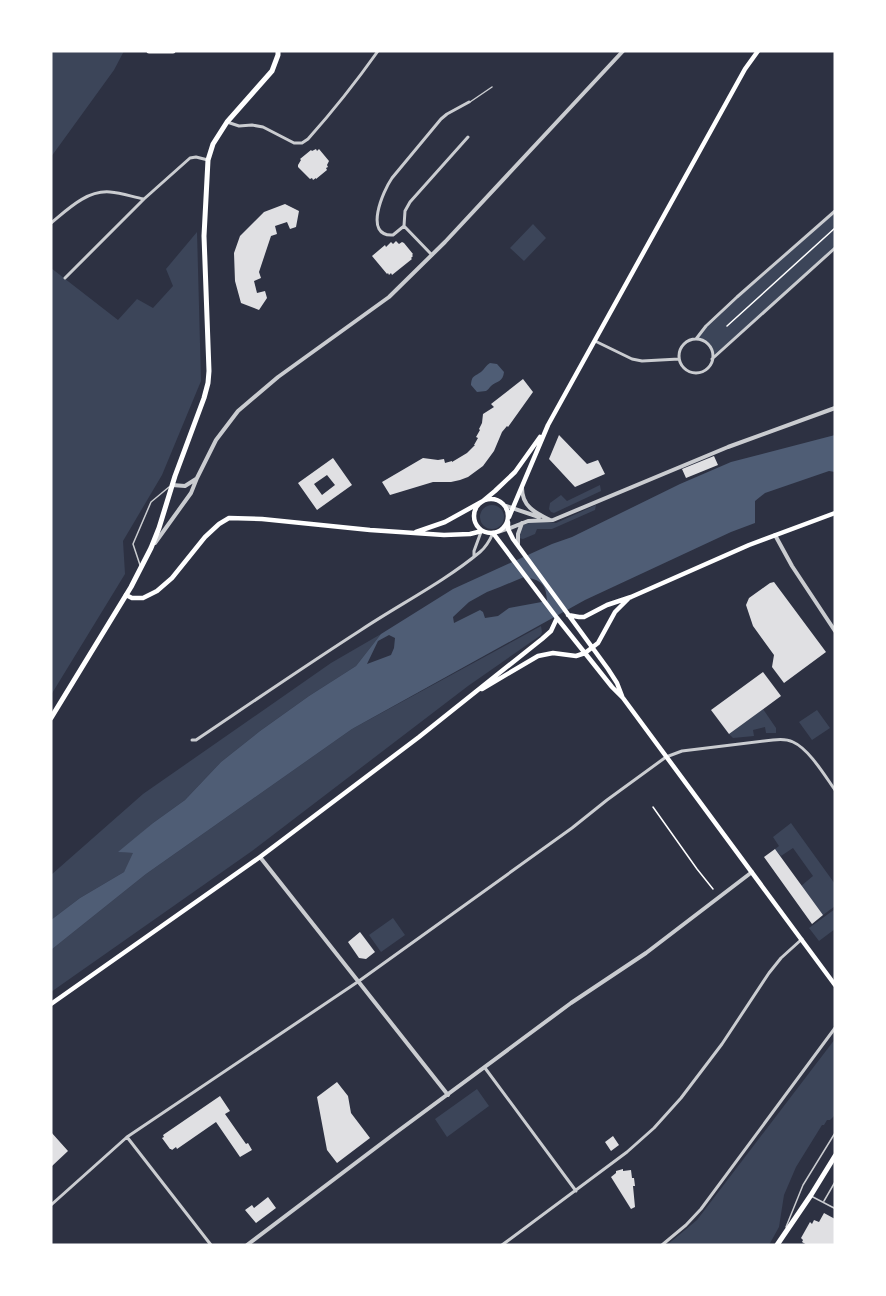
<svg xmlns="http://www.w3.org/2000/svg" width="886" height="1296" viewBox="0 0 886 1296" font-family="Helvetica,sans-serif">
  <rect width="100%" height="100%" fill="#2d3142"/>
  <path fill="#3c4559" d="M51 51H124L114 70 51 157Z
    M835 211V248L712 359C712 348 707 341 696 339L706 326Z
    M533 224 546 238 524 261 510 248Z
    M197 232 201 381 162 475 123 541 125 574 51 695V268L118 320 137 299 153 308 173 286 166 269Z
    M600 485 601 491 554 513 551 512 549 509 550 503 561 495 567 501Z
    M596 505 595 510 552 529H537L535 534 523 539 519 538 520 531 525 523 538 521 556 523Z
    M480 517a12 12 0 1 1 24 0a12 12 0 1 1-24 0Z
    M541 626 542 632 541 635 468 686 252 851 51 992V950L146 874 352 729Z
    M381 634 356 666 309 696 260 731 221 762 185 800 153 823 120 852 134 853 124 872 80 898 51 920V875L143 794 331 663Z
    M763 709 776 728V733H766L765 727 753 730 754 736 733 738 729 734Z
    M817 710 830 728 812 740 799 722Z
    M791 823 835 884V906L823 915 801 886 813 876 793 848 781 856 775 849 779 846 773 837Z
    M835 909V929L819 941 809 928Z
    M393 918 405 935 381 952 369 935Z
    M835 1039V1115L830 1120H827L824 1125H822L796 1167 784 1195 779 1227 769 1245H667L697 1220Z
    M477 1089 489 1106 447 1137 435 1119Z"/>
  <path fill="#4f5d75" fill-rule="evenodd" d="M490 363 497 364 504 372C503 382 497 381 491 386 489 388 488 390 486 391L477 392 471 385C472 375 474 377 481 372 484 370 486 365 490 363Z
    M835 435V472L829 471 765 493 755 501V523L731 532 585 600 352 729 146 874 51 950V920L80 898 124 872 133 853 118 852 153 823 185 800 221 762 260 731 309 696 356 666 381 634 453 589 552 544 572 537 680 484 731 462ZM524 577C541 580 546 583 547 601L509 608 498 616 485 618 483 612 480 610 454 623 453 617 469 602 487 592 500 587ZM389 635 395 638 394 648 391 655 367 664 378 641Z"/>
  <path fill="#e0e0e3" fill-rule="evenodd" d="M316 149 317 151 319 149 329 161 327 165 328 167 326 168 327 170 316 179V178L313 180 312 178 310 179 298 167V165L301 160 300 159 311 150 312 151Z
    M285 204 299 211 296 227 290 229 287 222 275 226 277 234 271 236 259 272 261 278 254 281 257 293 265 291 267 298 259 310 241 303 235 281 234 253 240 236 264 212Z
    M396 241 399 244 402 242 404 243 413 254 412 255 413 256 411 258 412 259 392 275 391 273 389 275 388 273 387 274 372 256 385 245 386 247 391 242 393 244Z
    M523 379 533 392 508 427 507 426 502 432 494 451 483 466 468 477 460 480 451 482H433L390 495 382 482 423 458 438 460 444 459 445 463 452 461V462L467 453 475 445H474L478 438 476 437 480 430 479 429 482 423 483 414 494 407 491 404Z
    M559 435 587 464 598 460 605 474 575 487 549 459Z
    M714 456 718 465 686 478 682 469Z
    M333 458 352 485 317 510 298 483ZM327 475 335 485 322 495 314 484Z
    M774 582 826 652 784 683 772 667 774 655 753 626 746 605 749 598 770 583Z
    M763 672 781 696 729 734 711 710Z
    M775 849 823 915 812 924 764 857Z
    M360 932 375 952 366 959 359 958 348 942Z
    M337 1082 348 1096 351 1113 370 1138 337 1163 327 1150 317 1097Z
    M220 1096 230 1111 225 1114 246 1144 248 1143 252 1150 240 1157 216 1122 177 1149 176 1147 172 1150 171 1149H170L162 1138 164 1137 163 1135Z
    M51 1132 68 1151 51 1167Z
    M613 1136 619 1145 611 1151 605 1142Z
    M623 1169V1171L631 1170 632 1178H634L635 1186H633L635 1207 631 1209 611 1177 616 1173V1171Z
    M268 1197 276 1208 256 1223 245 1210 252 1205 254 1208Z
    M824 1213 835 1219V1245H807L802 1242 803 1240 801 1238 810 1222 812 1224 814 1220 819 1222Z"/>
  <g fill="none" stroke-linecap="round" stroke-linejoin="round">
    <path stroke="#fff" stroke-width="1.5" d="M727 326 835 228
      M653 807 697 869 713 889"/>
    <path stroke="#caccd0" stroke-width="1.5" d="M470 102 492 87
      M140 565 133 544 151 502 169 487
      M811 1196 834 1208 835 1206
      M824 1201 835 1182
      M786 1227 803 1185 835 1133"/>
    <path stroke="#caccd0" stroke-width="3" d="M227 122 239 126 252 125 263 127 294 143H302L308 139C333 111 356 82 378 51
      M51 223C68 209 87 190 110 192 122 193 133 197 144 199L190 158 196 157 208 160
      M404 226 393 235C363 237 383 191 392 178L441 119 447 114 469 102
      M432 255 404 226 405 211 410 202 468 137
      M65 278 144 199
      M696 339 706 326 737 297 835 211
      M679 356a17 17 0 1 1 34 0a17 17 0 1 1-34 0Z
      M595 341 632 359 642 361 679 359
      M712 359 835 248
      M499 532 508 529
      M474 556V551L481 532
      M192 740H196C251 703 305 666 361 630 400 604 444 582 480 552 486 547 490 540 493 533
      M485 1068 576 1191
      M127 1137 211 1245
      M51 1205 127 1137 359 981 572 828 607 800 666 757 682 751 773 740C780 739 787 739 793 742 809 749 825 776 835 790
      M502 1245 627 1152 654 1128 681 1098 722 1044 769 973 781 958 802 939
      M662 1245 686 1225 701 1209 835 1028"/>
    <path stroke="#caccd0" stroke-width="4" d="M172 485 185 486 196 479
      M522 488C522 507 536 513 550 520
      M506 506 539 517
      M508 529 528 521 553 520 728 447 835 408
      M775 535 792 566 835 631
      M155 543 191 493 197 478 216 440 238 411 278 377 389 297 445 242 623 51
      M518 544V534L522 523
      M260 857 448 1095
      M247 1245 394 1134 571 1003 646 953 752 872"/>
    <path stroke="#fff" stroke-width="4.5" d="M474 516a17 17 0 1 1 34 0a17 17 0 1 1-34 0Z
      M509 517 548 425 745 69 758 51
      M508 522V529L513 539 608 669 617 683 622 696
      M416 532 445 522 483 501 495 491 515 472 540 437
      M493 533 557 618 612 687 623 698 835 985
      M126 595 132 598H143L157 591 172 578 205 537 219 524 229 518 262 519 370 530 444 535 470 534 482 531
      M568 615 579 617H584L607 605 631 597 749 545 835 513
      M482 689 538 656 553 653 576 656 585 653 598 643 615 612 628 599
      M51 1004 260 857 419 737 542 639 551 631 557 618"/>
    <path stroke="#fff" stroke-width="5" d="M149 51H173
      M51 718 131 587 151 548 159 528 175 476 204 398 208 383 209 371 204 236 208 160 213 144 227 122 272 71 278 55V51
      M777 1245 811 1195 835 1156"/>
  </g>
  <rect width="886" height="1296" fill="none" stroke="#ffffff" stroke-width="105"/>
</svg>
